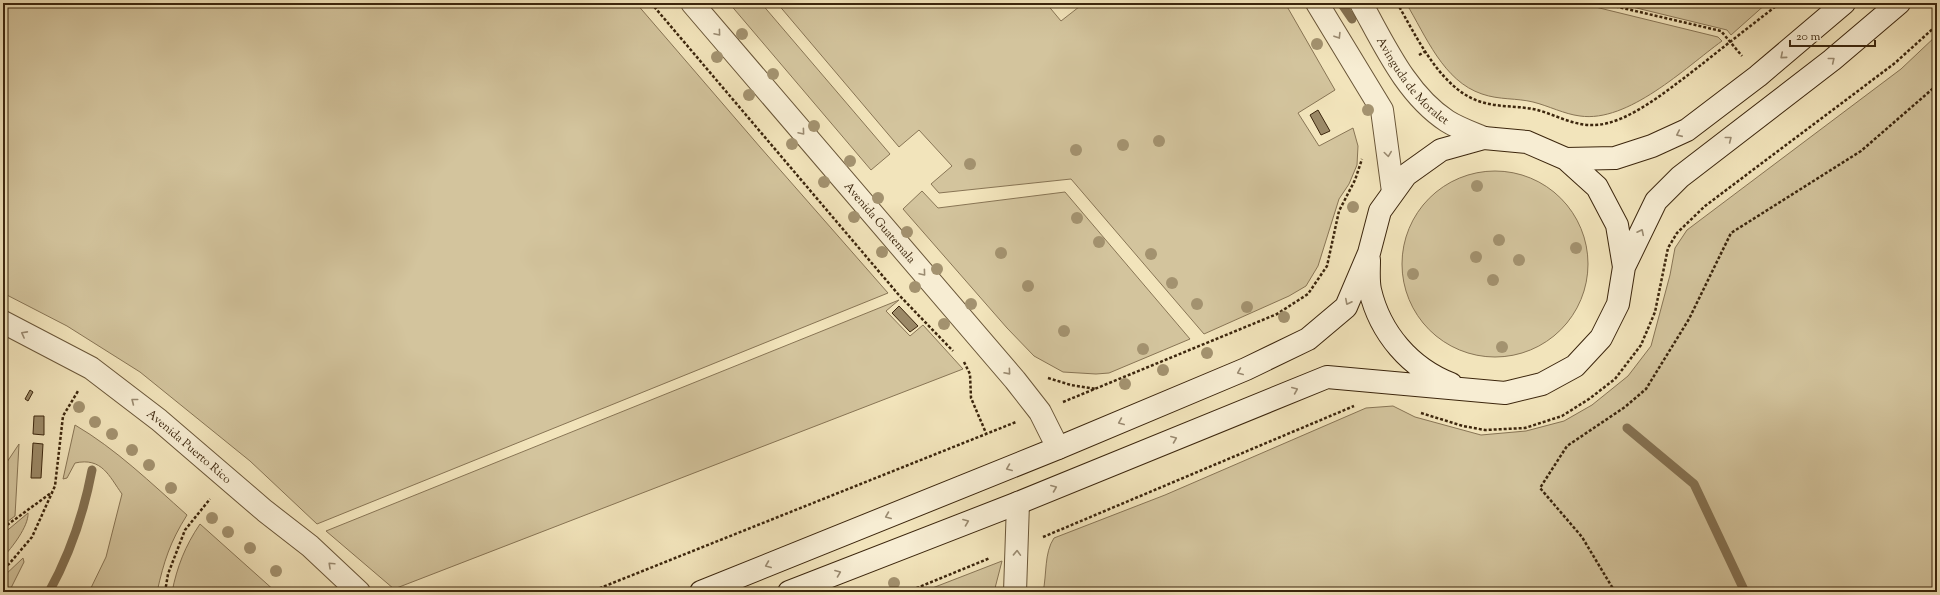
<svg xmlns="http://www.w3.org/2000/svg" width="1940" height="595" viewBox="0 0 1940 595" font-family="'Sorts Mill Goudy',serif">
  <rect width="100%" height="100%" fill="#f2e4bb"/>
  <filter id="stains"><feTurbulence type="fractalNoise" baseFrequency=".005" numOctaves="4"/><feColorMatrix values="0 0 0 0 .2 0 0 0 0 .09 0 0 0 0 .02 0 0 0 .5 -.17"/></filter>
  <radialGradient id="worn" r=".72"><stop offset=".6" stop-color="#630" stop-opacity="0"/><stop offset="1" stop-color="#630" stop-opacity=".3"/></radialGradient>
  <path fill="#d3c49d" stroke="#887555" d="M3 3H636L760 147 888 293 317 524 250 461 140 372 67 326 3 293Z
    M729 3H761L890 154 871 170Z
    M777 3H1046L1061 21 1084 3H1285L1335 90 1298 113 1319 146 1353 128 1358 146 1357 165 1349 184 1339 199 1318 266 1306 286 1289 296 1204 334 1071 179 939 193 931 184 952 166 919 130 899 147Z
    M1406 3H1579L1718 37 1722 41C1685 68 1628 123 1580 116 1564 114 1549 106 1533 102 1517 98 1499 100 1482 94 1443 81 1426 36 1406 3Z
    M1616 3H1767L1731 35 1727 30Z
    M1937 35V592H1043C1047 574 1044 553 1054 538L1165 495 1366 408 1393 406 1415 417 1481 435 1526 431 1564 421 1592 405 1628 376 1651 346 1670 275 1675 248 1687 230 1901 69Z
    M1402 264a93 93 0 1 1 186 0a93 93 0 1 1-186 0Z
    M922 191 938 208 1065 192 1190 339 1109 373 1096 374 1063 372 1034 356 1007 328 903 209Z
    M899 300 886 311 910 336 923 325 963 369 394 589 326 531Z
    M75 425C116 449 151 483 187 515 170 542 164 561 157 592H89L106 557 122 494C109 476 102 457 75 463L67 478 63 479Z
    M19 444 15 516 3 525V468Z
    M28 513C29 526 11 549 3 557V534Z
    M200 524 276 592H172C177 567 185 546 200 524Z
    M23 558 24 562 9 592H3V577Z
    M1002 561 994 592H922Z"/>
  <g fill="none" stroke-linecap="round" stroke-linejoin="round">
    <path stroke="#847152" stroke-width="9" d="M1341 3 1352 19
      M1627 428 1694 484 1745 592
      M49 592C70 554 84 512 92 470"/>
  </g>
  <path fill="#9b8967" stroke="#3c260d" d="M1318 110 1330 131 1321 135 1310 115Z
    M899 306 918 326 910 332 892 313Z
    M30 390 33 392 28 401 25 399Z
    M34 416H44V435L33 434Z
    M33 443 43 444 41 478H31Z"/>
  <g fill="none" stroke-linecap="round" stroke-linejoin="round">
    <g stroke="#6a5638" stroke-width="24">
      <g id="minor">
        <path id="s1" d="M692 3 1015 380 1040 412 1058 448"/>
        <path d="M1317 3 1382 110 1393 192"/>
        <path id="s2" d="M1361 3C1384 44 1406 94 1447 121 1458 128 1472 133 1484 138"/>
        <path id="s3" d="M3 322 91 368 159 420 265 511 310 546 359 592"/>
        <path d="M1015 592 1018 503"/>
      </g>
    </g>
    <g stroke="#3c260d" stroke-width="24">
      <path id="secondary" d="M1566 159 1615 158 1652 146 1687 130 1758 76 1844 3
        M1369 260C1369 269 1368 281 1370 290 1380 333 1410 368 1451 384
        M701 592 1058 448 1246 369 1308 339 1346 307 1369 253 1380 211 1406 175 1441 150 1484 138 1527 142 1566 159 1597 187 1617 225 1624 267
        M789 592 1018 503 1327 377 1505 393 1542 384 1575 366 1601 338 1618 304 1624 267 1656 201 1680 177 1832 60 1899 3"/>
    </g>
    <path stroke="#3c260d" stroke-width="2.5" stroke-dasharray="3 2" stroke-linecap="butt" d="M651 3 898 294 953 351
      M1397 3C1417 37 1442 93 1485 103 1500 107 1517 106 1533 109 1553 113 1572 126 1594 125 1628 125 1674 85 1701 65 1727 44 1753 24 1780 3
      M1601 3 1721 31 1742 56
      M1419 55 1426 51
      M964 362 970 374 971 398 986 433
      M1048 378 1071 385 1096 389
      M1063 402 1277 314 1308 294 1327 266 1339 211 1355 180 1362 159
      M1421 413 1463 426 1485 430 1525 428 1562 416 1589 399 1615 379 1641 345 1655 312 1668 248 1677 233 1705 206 1895 63 1937 25
      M3 528 51 493
      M1043 537 1354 406
      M3 568 9 564 32 537 55 486 63 416 78 391
      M165 592 168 574 185 530 210 499
      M590 592 1016 422
      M907 592 990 558
      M1615 592 1582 537 1540 488 1567 446 1625 407 1646 389 1689 319 1731 233 1861 151 1937 85"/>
    <use href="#minor" stroke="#f7edd3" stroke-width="22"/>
    <use href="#secondary" stroke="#f7edd3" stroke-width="22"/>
  </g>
  <g fill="#a3926f">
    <circle cx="742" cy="34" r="6"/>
    <circle cx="1317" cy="44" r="6"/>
    <circle cx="717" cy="57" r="6"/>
    <circle cx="773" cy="74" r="6"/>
    <circle cx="749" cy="95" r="6"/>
    <circle cx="1368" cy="110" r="6"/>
    <circle cx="814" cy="126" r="6"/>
    <circle cx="1159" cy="141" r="6"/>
    <circle cx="792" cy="144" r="6"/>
    <circle cx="1123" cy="145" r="6"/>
    <circle cx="1076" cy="150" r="6"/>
    <circle cx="850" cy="161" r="6"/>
    <circle cx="970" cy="164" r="6"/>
    <circle cx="824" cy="182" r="6"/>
    <circle cx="1477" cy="186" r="6"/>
    <circle cx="878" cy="198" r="6"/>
    <circle cx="1353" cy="207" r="6"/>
    <circle cx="854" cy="217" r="6"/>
    <circle cx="1077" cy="218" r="6"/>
    <circle cx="907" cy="232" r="6"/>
    <circle cx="1499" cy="240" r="6"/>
    <circle cx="1099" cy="242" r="6"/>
    <circle cx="1576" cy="248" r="6"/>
    <circle cx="882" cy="252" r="6"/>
    <circle cx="1001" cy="253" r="6"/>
    <circle cx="1151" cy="254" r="6"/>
    <circle cx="1476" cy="257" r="6"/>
    <circle cx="1519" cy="260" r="6"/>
    <circle cx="937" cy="269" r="6"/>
    <circle cx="1413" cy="274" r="6"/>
    <circle cx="1493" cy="280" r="6"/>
    <circle cx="1172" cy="283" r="6"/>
    <circle cx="1028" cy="286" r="6"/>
    <circle cx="915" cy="287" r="6"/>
    <circle cx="971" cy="304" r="6"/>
    <circle cx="1197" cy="304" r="6"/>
    <circle cx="1247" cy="307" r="6"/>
    <circle cx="1284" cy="317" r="6"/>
    <circle cx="944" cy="324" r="6"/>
    <circle cx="1064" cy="331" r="6"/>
    <circle cx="1502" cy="347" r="6"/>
    <circle cx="1143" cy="349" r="6"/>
    <circle cx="1207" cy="353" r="6"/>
    <circle cx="1163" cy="370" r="6"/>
    <circle cx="1125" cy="384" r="6"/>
    <circle cx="79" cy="407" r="6"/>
    <circle cx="95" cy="422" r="6"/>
    <circle cx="112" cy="434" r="6"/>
    <circle cx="132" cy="450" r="6"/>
    <circle cx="149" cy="465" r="6"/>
    <circle cx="171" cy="488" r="6"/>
    <circle cx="212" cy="518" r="6"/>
    <circle cx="228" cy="532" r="6"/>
    <circle cx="250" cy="548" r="6"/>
    <circle cx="276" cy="571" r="6"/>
    <circle cx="894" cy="583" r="6"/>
  </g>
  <defs><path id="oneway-chevron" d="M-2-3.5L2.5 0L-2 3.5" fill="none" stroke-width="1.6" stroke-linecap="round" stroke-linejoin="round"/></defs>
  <g stroke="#9a8a70">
    <use href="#oneway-chevron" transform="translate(718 33) rotate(50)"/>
    <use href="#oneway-chevron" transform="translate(1338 36) rotate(58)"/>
    <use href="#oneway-chevron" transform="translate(1783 56) rotate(140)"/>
    <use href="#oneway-chevron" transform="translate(1832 60) rotate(-39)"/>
    <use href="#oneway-chevron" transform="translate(802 132) rotate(50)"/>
    <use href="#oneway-chevron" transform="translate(1679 134) rotate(156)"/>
    <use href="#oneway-chevron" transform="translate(1729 139) rotate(-38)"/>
    <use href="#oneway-chevron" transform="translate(1388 154) rotate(82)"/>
    <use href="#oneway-chevron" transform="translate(1641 232) rotate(-64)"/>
    <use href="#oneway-chevron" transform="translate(923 273) rotate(50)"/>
    <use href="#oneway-chevron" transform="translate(1348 302) rotate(117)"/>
    <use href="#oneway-chevron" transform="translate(24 334) rotate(-152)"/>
    <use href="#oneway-chevron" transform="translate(1008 372) rotate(49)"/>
    <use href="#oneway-chevron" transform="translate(1240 372) rotate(157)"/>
    <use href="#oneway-chevron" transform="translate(1295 390) rotate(-23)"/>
    <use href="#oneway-chevron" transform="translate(134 401) rotate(-142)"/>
    <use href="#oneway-chevron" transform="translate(1121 422) rotate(157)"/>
    <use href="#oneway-chevron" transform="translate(1174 439) rotate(-22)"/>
    <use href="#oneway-chevron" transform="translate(1009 468) rotate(158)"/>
    <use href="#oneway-chevron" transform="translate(1054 488) rotate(-22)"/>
    <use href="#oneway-chevron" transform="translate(888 516) rotate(158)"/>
    <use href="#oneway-chevron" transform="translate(966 522) rotate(-21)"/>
    <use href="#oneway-chevron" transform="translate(1017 553) rotate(-88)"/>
    <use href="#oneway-chevron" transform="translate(331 565) rotate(-137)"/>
    <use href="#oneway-chevron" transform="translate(768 565) rotate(158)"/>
    <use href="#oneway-chevron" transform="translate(838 573) rotate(-21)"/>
  </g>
  <g text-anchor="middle" stroke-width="3.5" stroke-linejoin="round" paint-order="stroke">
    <g font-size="12" fill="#3c260d" stroke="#f7edd3">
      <text dy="4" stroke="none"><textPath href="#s2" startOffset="94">Avinguda de Moralet</textPath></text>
      <text dy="4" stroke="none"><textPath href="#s1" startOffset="289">Avenida Guatemala</textPath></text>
      <text dy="4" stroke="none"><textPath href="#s3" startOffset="225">Avenida Puerto Rico</textPath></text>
    </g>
  </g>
  <rect width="1940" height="595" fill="none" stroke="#f2e4bb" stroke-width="16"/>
  <rect x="4" y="4" width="1932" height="587" fill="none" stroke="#3c260d" stroke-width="2"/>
  <rect x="8" y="8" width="1924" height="579" fill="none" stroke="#3c260d"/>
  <path d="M1790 40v6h85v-6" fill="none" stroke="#3c260d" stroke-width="2"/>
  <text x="1796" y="40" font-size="12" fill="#3c260d" stroke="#f7edd3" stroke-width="3" paint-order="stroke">20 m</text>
  <rect width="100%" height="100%" filter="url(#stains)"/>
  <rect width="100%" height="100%" fill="url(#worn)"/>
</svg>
